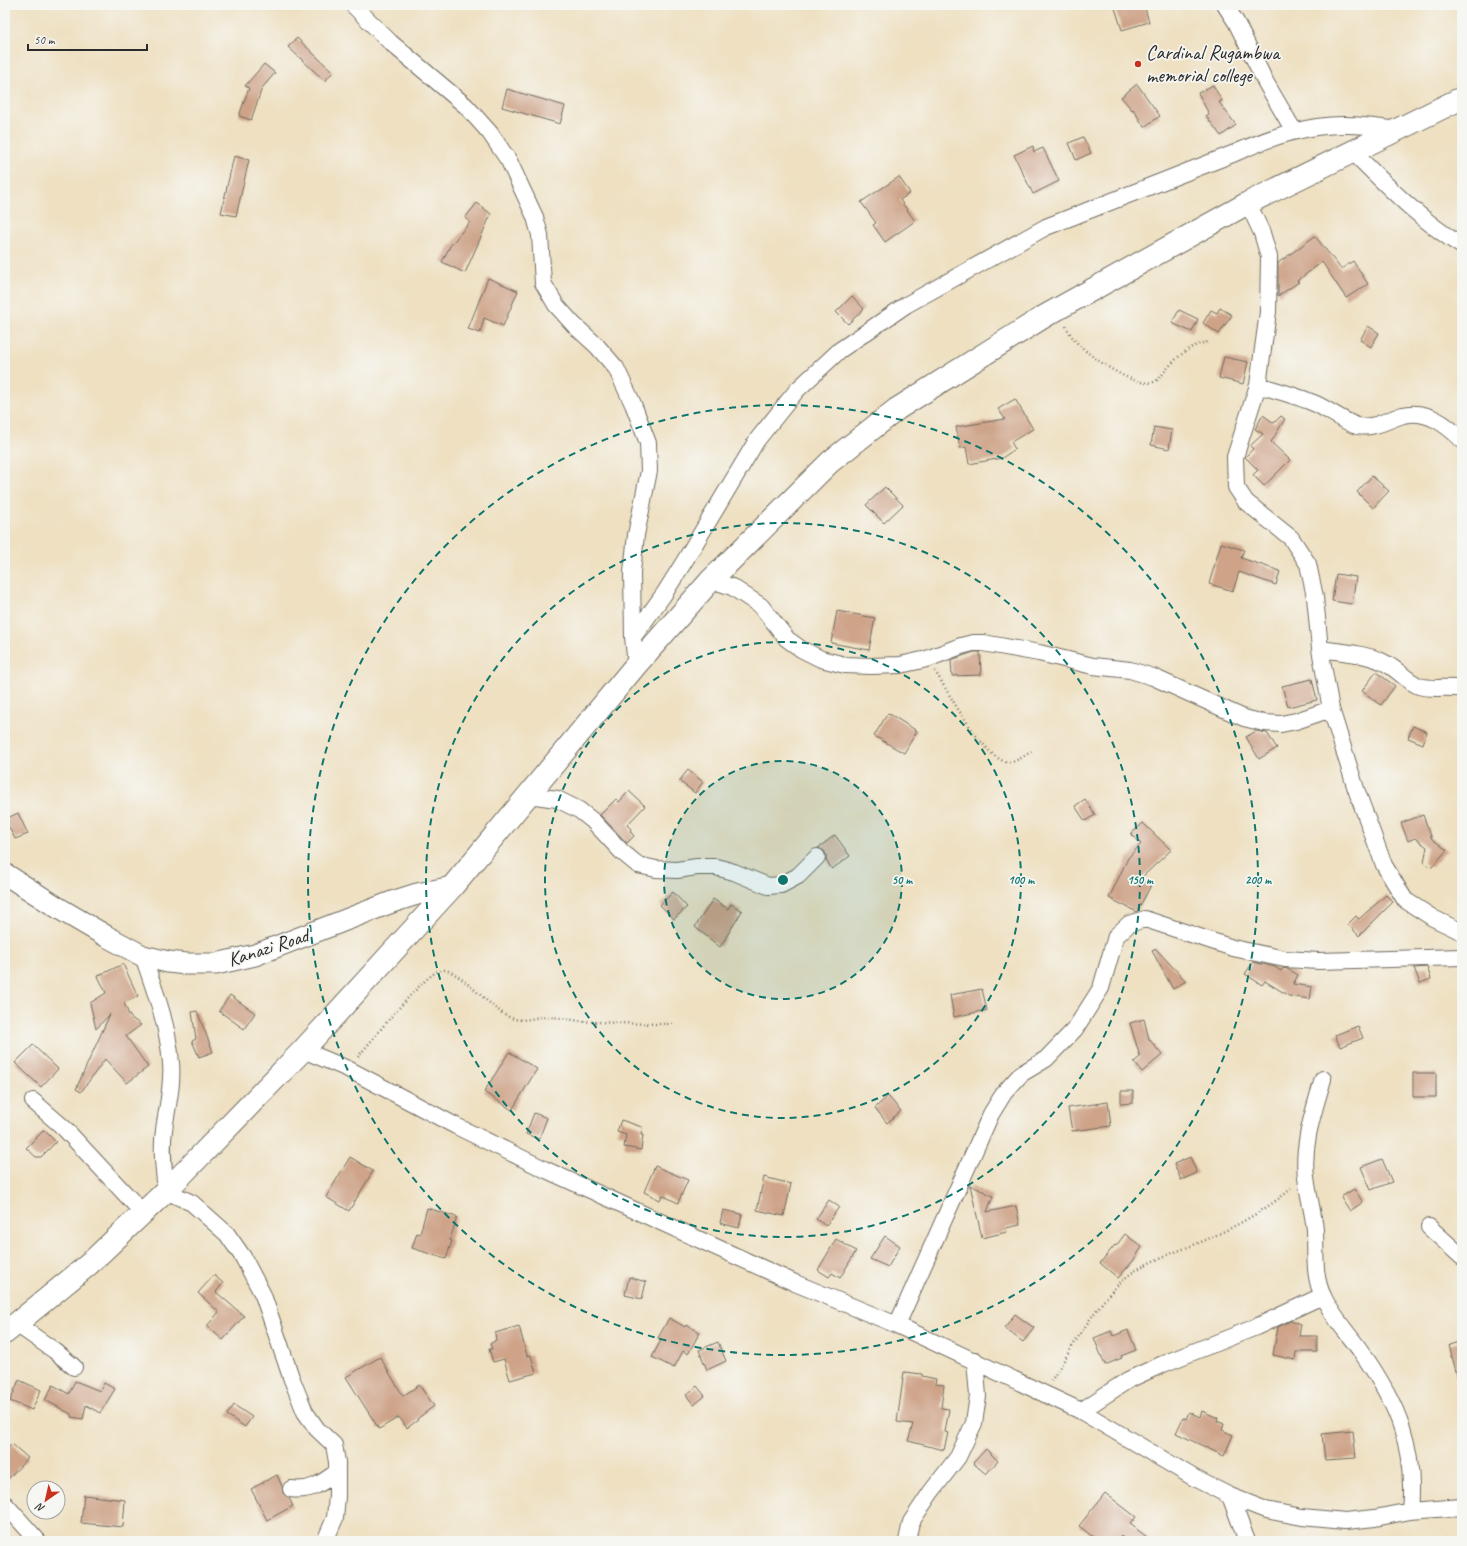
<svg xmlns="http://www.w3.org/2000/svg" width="1467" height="1546" viewBox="0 0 1467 1546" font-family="Caveat,sans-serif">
  <rect width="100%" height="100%" fill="#f6f6f2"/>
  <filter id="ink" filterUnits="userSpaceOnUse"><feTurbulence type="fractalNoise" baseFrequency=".025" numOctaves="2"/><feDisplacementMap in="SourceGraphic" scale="8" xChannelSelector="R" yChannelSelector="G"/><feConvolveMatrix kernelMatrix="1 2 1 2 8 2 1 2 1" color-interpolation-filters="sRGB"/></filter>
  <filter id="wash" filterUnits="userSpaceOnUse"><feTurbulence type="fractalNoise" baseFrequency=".012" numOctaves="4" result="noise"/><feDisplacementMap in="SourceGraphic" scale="16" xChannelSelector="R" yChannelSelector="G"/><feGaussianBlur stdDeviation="0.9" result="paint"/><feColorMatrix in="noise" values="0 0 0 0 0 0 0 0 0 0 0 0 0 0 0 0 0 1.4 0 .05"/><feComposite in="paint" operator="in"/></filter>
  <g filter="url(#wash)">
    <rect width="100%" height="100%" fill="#eee0c1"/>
    <g id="blocks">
      <path fill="#cea388" d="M1126 5H1144L1149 22 1122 30 1115 8Z
        M297 38 333 72 325 81 288 47Z
        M264 64 275 73 262 88 251 120 239 116 249 88 245 86Z
        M1137 84 1160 116 1144 127 1133 109 1132 110 1121 97Z
        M1213 85 1222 101 1219 102 1236 125 1221 136 1206 116 1209 114 1198 93Z
        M507 89 565 106 560 124 502 107Z
        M1083 137 1091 153 1076 160 1069 143Z
        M1033 146 1034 152 1043 148 1059 181 1033 194 1014 155Z
        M234 156 249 160 236 216 221 213Z
        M899 177 910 193 900 200 915 221 885 242 873 225 876 223 861 202Z
        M477 203 491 214 465 273 442 262 450 246 470 222 465 218Z
        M1315 236 1341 269 1353 261 1368 284 1346 298 1322 262 1297 281 1299 282 1278 296V263Z
        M488 278 518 291 503 326 484 318 480 333 468 329Z
        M852 296 864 309 848 324 836 312Z
        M1220 308 1232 315 1219 334 1203 323 1211 310 1217 313Z
        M1179 310 1198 319 1192 332 1172 323Z
        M1368 326 1379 333 1371 347 1360 340Z
        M1224 357 1248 362 1243 384 1219 378Z
        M1015 399 1033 429 1011 442 1015 449 1002 458 969 464 966 447 960 448 956 427 1005 419 998 409Z
        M1263 415 1274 423 1281 416 1285 419 1271 442 1290 460 1264 486 1253 475 1258 470 1245 457 1253 449 1250 446 1263 434 1255 429Z
        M1154 427 1172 430 1169 449 1151 445Z
        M1372 476 1389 491 1373 508 1357 492Z
        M885 487 903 505 884 523 866 505Z
        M1221 543 1244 550 1241 558 1280 571 1276 585 1239 572 1233 591 1209 584Z
        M1336 574 1356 577 1352 604 1332 601Z
        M837 611 875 618 869 650 831 643Z
        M974 652H980L981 675 952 676 951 660Z
        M1376 672 1395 686 1381 705 1362 691Z
        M1312 679 1317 700 1288 707 1282 686Z
        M888 713 917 731 904 753 874 736Z
        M1413 726 1427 732 1423 744 1408 738Z
        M1256 731 1267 733 1277 748 1259 759 1246 737Z
        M688 770 703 782 695 793 679 781Z
        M629 791 645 806 627 825 631 829 630 831 634 836 627 843 600 815 616 799 619 802Z
        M1085 799 1095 815 1085 821 1075 806Z
        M18 813 28 834 15 839 5 819Z
        M1423 815 1432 839 1447 850 1432 867 1427 866 1424 862 1427 847 1415 838 1408 841 1401 823Z
        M1143 823 1171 850 1139 880 1151 885 1137 912 1109 898 1128 858 1141 844 1131 834Z
        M835 835 850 856 832 869 826 860V855L824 851 818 848Z
        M673 892 687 907 674 919 660 905Z
        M1386 895 1393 902 1359 936 1348 924 1356 916 1359 919Z
        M713 899 728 909 731 904 742 911 720 947 695 927Z
        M1155 948 1186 981 1173 989 1152 951Z
        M1253 962 1275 967 1281 971 1283 968 1288 969 1298 975 1293 984 1312 987 1310 999 1289 996 1265 981 1262 985 1245 974Z
        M123 964 138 996 124 1003 130 1017 141 1025 126 1036 148 1067 127 1083 105 1059 81 1092 76 1089 110 1014 96 1029 90 1003 106 993 98 976Z
        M1427 967 1431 979 1420 983 1414 968Z
        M982 989 987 1010 954 1017 950 995Z
        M230 995 255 1013 244 1029 219 1011Z
        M197 1011 213 1052 199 1057 192 1041 196 1039 192 1012Z
        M1144 1019 1149 1039 1162 1055 1142 1072 1134 1062 1140 1057 1130 1023Z
        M1358 1026 1363 1038 1340 1047 1335 1035Z
        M33 1045 58 1069 41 1087 15 1063Z
        M509 1052 537 1069 512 1110 484 1092Z
        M1413 1073H1436V1097H1413Z
        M1121 1091H1133V1103L1121 1104Z
        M888 1096 901 1111 887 1123 875 1108Z
        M1108 1102 1111 1126 1072 1131 1068 1108Z
        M534 1113 547 1118 539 1139 526 1134Z
        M621 1120 642 1127 641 1135H643L641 1150 624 1147 626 1135 617 1132Z
        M44 1130 56 1142 41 1157H36L26 1148Z
        M350 1157 373 1171 349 1211 326 1197Z
        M1190 1157 1197 1173 1181 1180 1174 1164Z
        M1382 1159 1392 1182 1371 1190 1361 1167Z
        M655 1166 688 1180 678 1203 662 1195 660 1200 644 1192Z
        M764 1177 791 1184 784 1216 757 1210Z
        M970 1185 993 1196 987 1212 1016 1206 1020 1225 1006 1228 1007 1232 982 1238Z
        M1354 1189 1363 1202 1350 1211 1341 1197Z
        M829 1200 839 1207 826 1226 816 1219Z
        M427 1208 457 1217 450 1240 452 1241 446 1259 412 1248 417 1233 420 1234Z
        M723 1210 742 1214 739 1228 720 1223Z
        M1125 1234 1142 1247 1133 1261 1118 1278 1100 1263 1115 1245 1116 1246Z
        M885 1236 900 1246 888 1267 870 1259Z
        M836 1239 856 1251 840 1278 832 1273 829 1277 818 1270Z
        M214 1275 223 1283 216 1292 244 1316 223 1340 207 1326 219 1312 198 1293Z
        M629 1277 646 1282 642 1299 625 1295Z
        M1015 1314 1034 1328 1023 1342 1004 1328Z
        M669 1318 685 1327 686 1325 700 1332 688 1354 683 1351 674 1368 652 1357 661 1340 658 1338Z
        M1290 1321 1301 1324 1299 1336H1317V1352H1296L1295 1360 1273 1355 1278 1327Z
        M519 1326 527 1356 531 1355 536 1373 510 1380 504 1359 493 1362 489 1349H492L490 1344 496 1340 495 1333Z
        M1128 1330 1136 1350 1121 1356 1122 1358 1105 1365 1094 1338 1111 1331 1113 1336Z
        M1462 1341V1379H1458L1449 1345Z
        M718 1342 726 1361 707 1370 699 1350Z
        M380 1357 403 1396 419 1385 434 1406 417 1419 418 1420 407 1428 399 1417 379 1429 346 1377Z
        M904 1372 922 1374V1376L936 1379 935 1384 944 1385 941 1408 949 1409 945 1432 948 1433 944 1450 908 1441 913 1424 897 1422Z
        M19 1380 41 1390 32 1410 10 1401Z
        M75 1381 100 1391 104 1383 115 1389 100 1413 86 1405 83 1419 71 1417V1414L45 1400 53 1385 69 1394Z
        M697 1386 705 1396 694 1405 686 1395Z
        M234 1405 252 1417 245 1427 227 1415Z
        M1202 1411 1218 1418 1217 1421 1224 1424 1222 1430 1233 1435 1224 1456 1176 1433 1183 1418 1186 1419 1189 1412 1200 1417Z
        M1353 1431 1356 1458 1325 1460 1322 1434Z
        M12 1444 28 1458 5 1482V1451Z
        M986 1449 998 1461 986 1474 973 1463Z
        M277 1475 282 1486 283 1493 289 1498 293 1506 267 1520 251 1489Z
        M1105 1493 1136 1517 1130 1524 1152 1541H1127L1121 1536 1117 1541H1098L1079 1526Z
        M84 1495 125 1500 123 1527 81 1523Z"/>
    </g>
  </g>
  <g filter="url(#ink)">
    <use href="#blocks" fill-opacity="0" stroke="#6f6a60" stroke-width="1"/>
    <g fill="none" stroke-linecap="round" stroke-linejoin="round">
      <g stroke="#6f6a60" stroke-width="18">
        <path id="minor" d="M353 5 390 42 466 106 490 133 509 161 535 217 540 235 543 283 556 305 574 325 597 346 616 368 633 404 648 443 649 471 636 535 632 572 633 637 636 665
          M1225 5 1236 22 1266 83 1294 131
          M1353 152C1387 186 1421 221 1462 246
          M1248 203 1262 233 1269 257 1268 312 1258 385 1235 457 1236 487 1246 502 1291 538 1308 564 1315 597 1320 649 1331 709 1356 789 1384 865 1405 900 1433 918 1462 932
          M1258 385C1278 391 1298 396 1316 404 1327 409 1347 423 1357 426 1374 429 1387 420 1403 415 1427 409 1447 425 1462 440
          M711 580 732 587 761 606 787 639 801 649 821 659 845 665 871 666 900 665 927 659 961 646 973 643H983L1039 653 1093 666 1130 670 1153 677 1244 718 1264 723 1281 724 1296 721 1331 709
          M633 637 664 594 684 562 757 440 797 390 840 350 906 305 1046 227 1235 153C1271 137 1308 124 1348 125 1364 125 1381 128 1397 130
          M1320 649C1341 652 1364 653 1383 662 1397 668 1406 681 1419 686 1432 690 1448 686 1462 689
          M528 795 557 799 579 810 593 821 622 852 638 865 656 869 677 870 697 867H716L734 872 768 886 781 885 798 876 817 857
          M143 956C155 991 168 1025 171 1063 173 1086 167 1107 164 1130 161 1150 164 1171 166 1191L192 1203 227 1234 243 1257 263 1295 291 1377 305 1412 317 1429 334 1445 337 1462V1496L335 1518 325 1541
          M303 1050 348 1069 456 1126 544 1169 795 1283 897 1325 1081 1411 1196 1479 1230 1496 1266 1510 1302 1517 1345 1521 1375 1518 1410 1511 1462 1507
          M1323 1079C1314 1111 1302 1143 1306 1177 1308 1195 1313 1211 1315 1230 1316 1252 1313 1276 1323 1296 1332 1317 1349 1334 1362 1353 1398 1404 1416 1448 1410 1511
          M33 1101 64 1128 143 1213
          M1429 1227 1462 1257
          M15 1323 55 1351 74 1367
          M897 1325 991 1114 1004 1093 1021 1074 1046 1059 1075 1029 1101 988 1116 936 1129 924 1145 919 1233 948 1285 959 1319 961 1462 957
          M1081 1411 1128 1380 1163 1364 1256 1327 1322 1296
          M291 1489C310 1492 322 1483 337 1472
          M1230 1496 1247 1541
          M5 1504 38 1541
          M907 1541 911 1522 931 1492 958 1457 974 1423 978 1396 975 1360"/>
      </g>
      <g stroke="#6f6a60" stroke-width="23">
        <path id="major" d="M5 874 60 909 106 936 143 956 168 962 186 964H216L255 955 392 902 417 894 452 887"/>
      </g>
      <g stroke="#6f6a60" stroke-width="24">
        <path id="highway" d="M5 1333 88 1265 166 1191 303 1050 452 887 636 665 711 580 830 462 897 409 1045 316 1248 203 1462 98"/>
      </g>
      <path stroke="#6f6a60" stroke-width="2.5" stroke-dasharray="1 3" stroke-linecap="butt" d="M1066 326C1069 333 1074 340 1080 346 1093 358 1138 391 1156 381 1160 379 1163 373 1166 370 1178 356 1191 344 1209 342
        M935 671C947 690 986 763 1009 762 1017 762 1027 754 1034 750
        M358 1057C371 1041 425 973 441 970 457 967 492 1010 509 1017 524 1024 533 1016 548 1017 559 1017 570 1020 581 1021 611 1023 641 1024 672 1024
        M1051 1381C1073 1347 1100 1295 1133 1272 1156 1257 1183 1250 1208 1239 1237 1226 1267 1209 1291 1189"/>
      <use href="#minor" stroke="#fff" stroke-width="16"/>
      <use href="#major" stroke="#fff" stroke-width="21"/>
      <use href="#highway" stroke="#fff" stroke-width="22"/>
    </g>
  </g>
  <circle cx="783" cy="880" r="119" fill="#0f766e" fill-opacity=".12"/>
  <g fill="none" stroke="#0f766e" stroke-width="2" stroke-dasharray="7 5">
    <circle cx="783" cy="880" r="119"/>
    <circle cx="783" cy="880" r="238"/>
    <circle cx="783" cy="880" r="357"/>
    <circle cx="783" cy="880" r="475"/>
  </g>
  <circle fill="#c8321e" stroke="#f6f6f2" stroke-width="1.5" cx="1138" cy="64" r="4"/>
  <g text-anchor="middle" stroke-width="3.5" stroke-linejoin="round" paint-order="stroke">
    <g font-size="20" fill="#2b2b2b" stroke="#f6f6f2" text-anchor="start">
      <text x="1146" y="59">Cardinal Rugambwa<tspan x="1146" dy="23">memorial college</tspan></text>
    </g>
    <g font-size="20" fill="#2b2b2b" stroke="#f6f6f2">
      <text transform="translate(268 947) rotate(-18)" y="7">Kanazi Road</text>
    </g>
  </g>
  <circle cx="783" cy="880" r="6" fill="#0f766e" stroke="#f6f6f2" stroke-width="2"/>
  <g font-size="12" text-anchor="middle" font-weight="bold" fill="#0f766e" stroke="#f6f6f2" stroke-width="3.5" stroke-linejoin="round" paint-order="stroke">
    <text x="902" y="884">50 m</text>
    <text x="1021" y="884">100 m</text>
    <text x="1140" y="884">150 m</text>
    <text x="1258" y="884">200 m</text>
  </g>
  <rect width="1467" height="1546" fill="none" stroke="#f6f6f2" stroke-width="20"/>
  <g transform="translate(46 1500) rotate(214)"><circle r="19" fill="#f6f6f2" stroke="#a5a5a2"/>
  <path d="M0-3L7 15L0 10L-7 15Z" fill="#c8321e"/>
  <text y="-6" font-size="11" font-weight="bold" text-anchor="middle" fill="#2b2b2b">N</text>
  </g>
  <path d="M28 44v6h119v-6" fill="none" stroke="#2b2b2b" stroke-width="2"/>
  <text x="34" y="44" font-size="12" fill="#2b2b2b" stroke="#f6f6f2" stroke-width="3" paint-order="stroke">50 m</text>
</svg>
